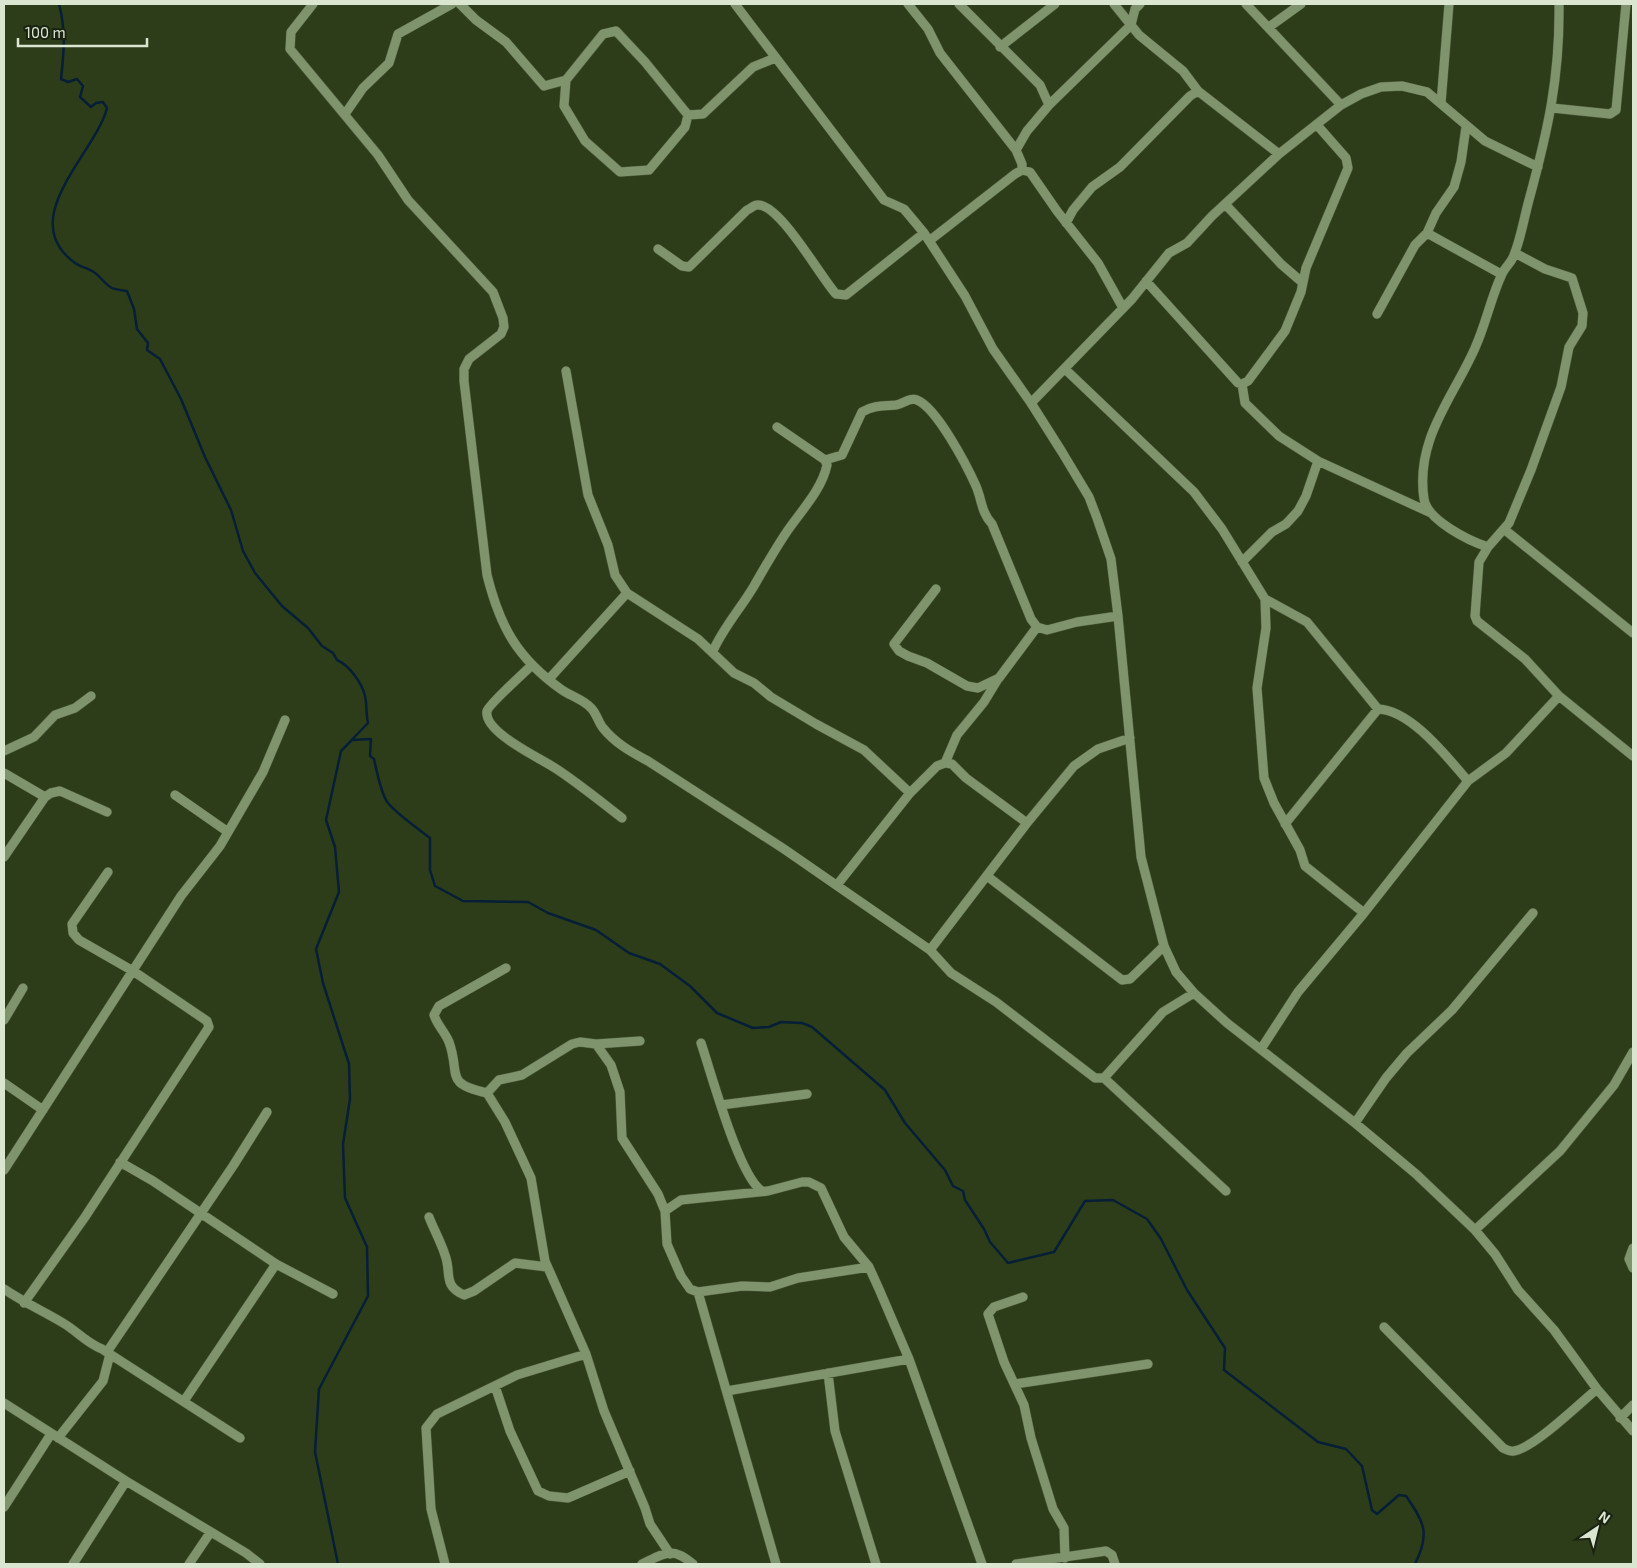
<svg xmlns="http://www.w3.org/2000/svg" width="1637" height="1568" viewBox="0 0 1637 1568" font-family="'Exo 2',sans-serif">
  <rect width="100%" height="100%" fill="#2d3d1a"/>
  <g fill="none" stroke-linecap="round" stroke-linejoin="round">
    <path stroke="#061f36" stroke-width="2.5" d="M59 4C66 30 64 52 61 79L68 82 77 79 83 86 80 97 91 107 96 103 103 102 107 108C96 153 14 219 75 263 79 266 87 268 92 271 100 275 104 284 112 288 116 290 123 290 127 291L134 309 137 329 148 343 147 350 160 359 181 399 205 457 231 510 243 551 255 573 282 606 308 628 322 646 333 653 337 660C349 665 362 683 365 696 367 705 366 715 368 723L341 751 352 740 371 739 370 756 374 759C377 772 380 789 386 800 390 809 421 831 430 838V870L435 886 463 901 528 902 548 913 596 930 629 953 660 964 690 986 717 1013 753 1028 769 1027 781 1022 802 1023 812 1027 885 1090 905 1123 945 1170 953 1186 963 1191 965 1200 984 1229 990 1242 1008 1263 1054 1252 1085 1201 1113 1200 1147 1219 1161 1239 1187 1290 1225 1348 1224 1370 1318 1442 1346 1449 1362 1466 1372 1510 1377 1514 1399 1495 1406 1496C1425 1523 1430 1534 1415 1564
      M338 1564 315 1452 319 1389 368 1296 367 1247 345 1198 343 1144 350 1099 349 1064 323 983 316 949 339 892 335 847 326 820 341 751"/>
    <g stroke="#4c5a3c" stroke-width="10">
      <path id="street" d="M313 4 291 32 290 49 378 155 408 200 493 292 503 318 504 327 501 334 469 359 464 369V381L487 575C500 627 517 658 562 690 571 696 584 700 591 708 597 714 598 722 603 728 615 743 631 752 648 761L784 849 930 950 951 973 996 1002 1095 1078H1104L1163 1012 1194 993
        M460 4 476 20 506 42 544 86 566 80 603 34 616 31 645 62 688 115 703 114 753 67 775 58
        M735 4 884 200 904 209 924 233 965 296 993 349 1031 403 1062 452 1089 497 1097 518 1111 559 1118 616 1141 857 1164 946 1176 972 1194 993 1227 1023 1355 1123 1416 1174 1475 1230 1495 1254 1518 1290 1554 1330 1597 1389 1633 1431
        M908 4 928 29 940 53 1016 150 1022 164V170
        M959 4 1040 85 1049 105 1027 131 1016 150
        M1114 4 1139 35 1183 71 1198 91 1279 154
        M1246 4 1341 105
        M1269 27 1301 4
        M1000 47 1055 4
        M566 80 564 106 585 141 620 172 649 170 685 127 688 115
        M1441 103 1449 4
        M1049 105 1131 25 1135 9 1140 4
        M1552 108 1610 114 1616 110 1626 4
        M345 114 363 88 389 63 398 34 452 4
        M1226 205 1281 264 1303 283
        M1066 223 1073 210 1092 187 1120 167 1190 96 1198 91
        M1427 233 1436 213 1454 187 1461 162 1466 127
        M929 241 1015 174 1022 170 1030 172 1057 211 1098 263 1123 308
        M658 249 682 266 689 267 747 210C750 209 754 205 757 205 779 202 821 278 836 294L846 295 924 233
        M1515 253 1545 269 1572 278 1583 313 1582 326 1569 347 1561 387 1531 470 1509 523 1488 547 1479 562 1475 616 1477 621 1525 659 1559 696 1633 756
        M1146 281 1238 383 1242 384 1248 381 1285 331 1301 292 1306 268 1348 168 1346 158 1317 125
        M1377 314 1415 245 1427 233 1501 274
        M1065 369 1194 492 1222 529 1265 599 1266 628 1257 688 1264 778 1274 803 1300 850 1305 866 1364 913
        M566 371 588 495 608 545 615 575 627 593 698 639 734 673 754 683 771 697 816 724 864 750 910 793
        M1242 384 1245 403 1279 436 1318 461 1431 513
        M1031 403 1132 299 1169 253 1187 243 1212 216 1279 154 1341 105 1361 94 1381 87 1402 86 1427 92 1485 141 1538 167
        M825 460 842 455 862 412C874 405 883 406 896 405 903 404 910 397 917 400 937 408 967 466 976 486 982 500 981 512 992 524L1031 619 1037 627 1047 630 1077 622 1118 616
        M1505 530 1633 633
        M1488 547C1469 541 1427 520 1424 499 1415 439 1453 398 1475 348 1486 324 1491 297 1502 274 1505 267 1512 262 1514 255 1521 238 1524 218 1529 200 1548 130 1560 77 1559 4
        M1242 562 1272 532 1286 524 1298 511 1306 496 1318 461
        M936 589 894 644 899 651 908 656 927 663 967 686 978 688 999 678 1037 627
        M1265 599 1307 622 1378 709C1411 710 1447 757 1468 781
        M713 651C723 628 741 608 754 586 765 567 775 549 788 530 802 510 822 489 827 465L825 460 777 427
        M532 665C525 672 489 704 487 711 483 732 540 758 555 768 578 783 600 801 622 818
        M549 679 627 593
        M4 751 34 737 55 715 75 708 91 696
        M945 763 957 735 984 702 998 679
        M4 773 45 797 51 793 60 791 107 812
        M175 795 228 832
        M1285 824 1378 709
        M4 857 45 797
        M987 876 1122 980 1130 979 1164 946
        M837 885 910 793 937 766 945 763 952 764 966 778 1027 823
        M930 950 1027 823 1074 766 1098 749 1130 738
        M4 1020 23 988
        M701 1043C711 1072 739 1177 762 1191
        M596 1044 611 1065 620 1092 622 1138 658 1194 665 1211 667 1244 681 1276 690 1289 698 1292 742 1286 770 1287 798 1278 869 1267
        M1261 1049 1298 992 1364 913 1468 781 1506 753 1559 696
        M1104 1078 1226 1191
        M4 1083 43 1110
        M487 1093C443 1083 461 1075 449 1042 445 1032 437 1025 434 1015L439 1006 506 968
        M721 1105 807 1094
        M1355 1123 1386 1078 1407 1053 1452 1010 1533 913
        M120 1162 153 1181 276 1264 333 1294
        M4 1170 181 896 220 846 263 772 285 720
        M665 1211 681 1200 768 1191 802 1182H809L821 1188 844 1237 869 1267 879 1289 909 1359 982 1564
        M429 1217C434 1230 441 1242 445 1255 452 1273 442 1285 464 1295L474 1291 515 1263 547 1267
        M1475 1230 1560 1151 1614 1085 1633 1052
        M1633 1248 1629 1259 1633 1268
        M4 1289C23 1302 43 1311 63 1323 77 1331 86 1343 102 1349L240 1438
        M698 1292 776 1564
        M1023 1297 994 1307 988 1314 1004 1362 1024 1405 1031 1438 1053 1509 1064 1528 1065 1558
        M24 1303 85 1217 209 1027 207 1021 133 971 79 940 73 933 72 924 108 872
        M1384 1327 1503 1448C1507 1450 1510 1452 1514 1451 1534 1448 1580 1403 1597 1389
        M107 1352 233 1166 267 1112
        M586 1354 604 1411 645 1508 650 1524 670 1554
        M828 1373 835 1431 876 1564
        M1015 1384 1148 1364
        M495 1386 510 1431 538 1491 549 1496 568 1498 630 1471
        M727 1391 909 1359
        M184 1401 276 1264
        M4 1403 126 1481 246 1553 260 1564
        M1620 1418 1633 1405
        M58 1438 103 1381 110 1354
        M4 1507 51 1434
        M73 1564 126 1481
        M189 1564 210 1533
        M445 1564 431 1509 426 1428 437 1414 517 1375 586 1354 545 1261 531 1178 505 1122 487 1093 499 1080 522 1075 572 1044 580 1042 596 1044 640 1041
        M642 1564C665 1553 672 1546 693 1564
        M1016 1564 1106 1551 1112 1555 1115 1564"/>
    </g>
    <use href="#street" stroke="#7f936c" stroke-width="9"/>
  </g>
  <rect width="1637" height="1568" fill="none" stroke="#dbe6d1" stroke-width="10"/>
  <g transform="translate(1597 1528) rotate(35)" stroke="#1a2212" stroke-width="4" paint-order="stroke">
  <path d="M0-4L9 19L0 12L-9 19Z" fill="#dbe6d1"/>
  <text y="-8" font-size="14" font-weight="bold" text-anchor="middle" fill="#dbe6d1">N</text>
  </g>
  <path d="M18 38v8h129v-8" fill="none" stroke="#dbe6d1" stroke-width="2.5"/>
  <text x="25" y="38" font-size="15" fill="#dbe6d1" stroke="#1a2212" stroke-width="4" paint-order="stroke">100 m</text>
</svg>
